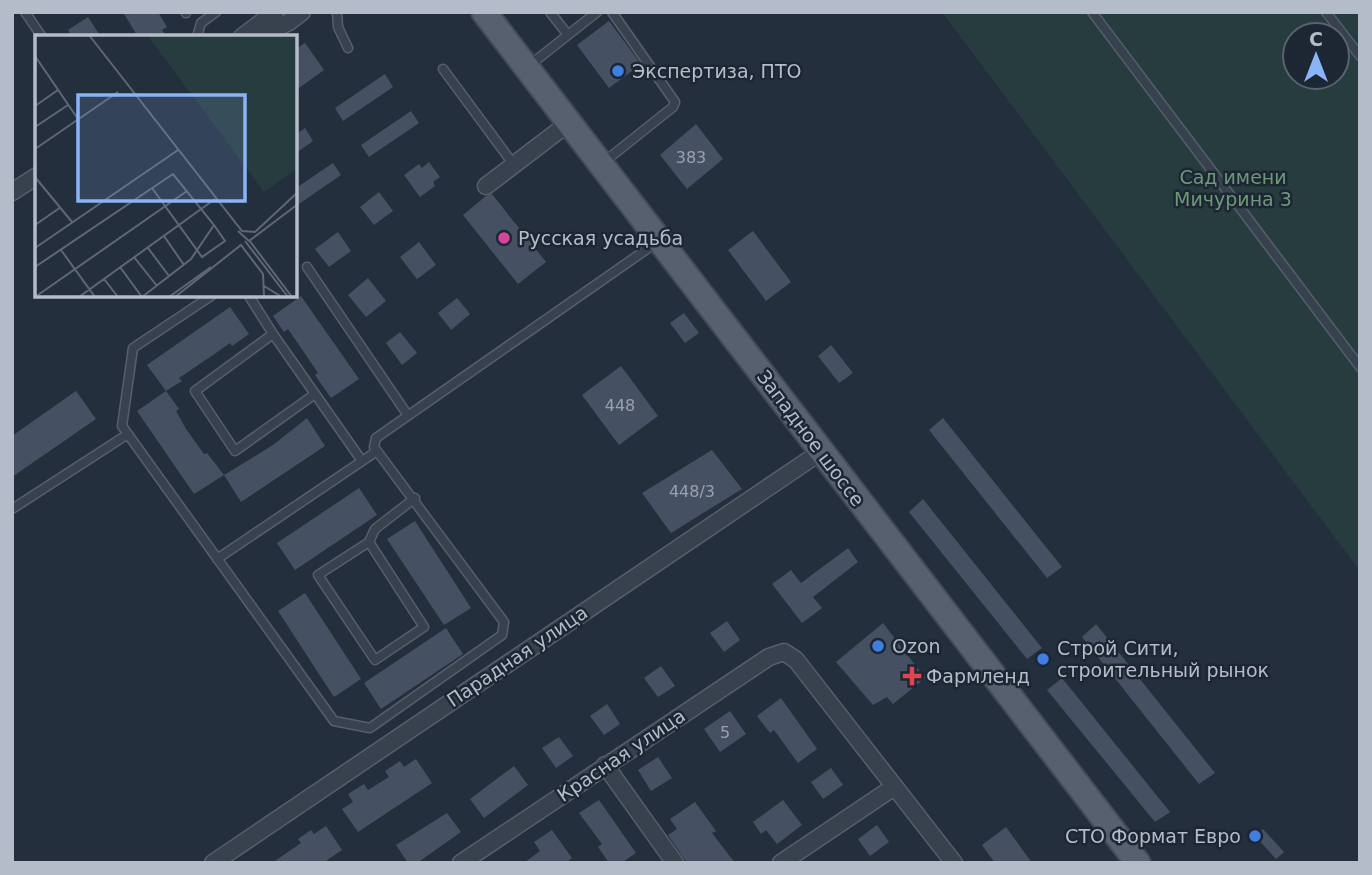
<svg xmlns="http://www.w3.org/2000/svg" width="1372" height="875" viewBox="0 0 1372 875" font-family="'DejaVu Sans',sans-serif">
  <rect width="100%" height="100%" fill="#242f3e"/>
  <path fill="#263c3f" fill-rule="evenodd" d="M942 12H1360V571ZM1295 35H1337V77H1295Z"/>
  <path fill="#455162" d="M123 12H158L167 27 162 30 167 37H138Z
    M88 17 101 37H72L68 30Z
    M609 21 641 64 609 88 577 45Z
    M305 43 324 70 296 90V49Z
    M385 74 393 87 343 121 335 108Z
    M411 111 419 123 369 157 361 145Z
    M696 124 723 159 687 189 660 155Z
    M305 128 313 141 296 153V134Z
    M429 162 440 177 433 182 435 186 420 197 404 175 419 164 422 168Z
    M333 163 341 175 296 206V188Z
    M379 192 393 211 374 225 360 207Z
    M492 194 546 262 518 284 463 215 486 196Z
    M753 231 791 282 766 301 728 250Z
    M338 232 351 251 329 267 315 249Z
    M419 242 436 265 417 279 400 257Z
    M368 278 386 301 366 317 348 295Z
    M301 296 359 379 331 398 315 375 318 373 288 329 284 332 273 316Z
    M457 298 470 314 451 330 438 313Z
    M230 307 249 334 232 346 230 343 213 355 179 378 182 381 166 391 147 365Z
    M684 313 699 333 685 343 670 323Z
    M400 332 417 353 402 365 386 343Z
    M831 345 853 373 839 383 818 356Z
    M621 366 658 416 619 445 582 395Z
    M76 391 96 419 12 477V436Z
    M166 391 179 409 176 411 186 429 204 454 207 453 224 475 194 494 137 411Z
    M307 418 325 446 241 502 224 475 273 445Z
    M943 418 1062 567 1047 578 929 430Z
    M712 450 742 489 671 533 642 493Z
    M359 488 377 515 295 570 277 543Z
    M923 499 1042 648 1027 659 909 512Z
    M415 521 471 608 444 625 387 539Z
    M848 548 858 562 813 597 822 608 802 623 772 584 791 570 801 583Z
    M305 593 361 679 334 697 278 611Z
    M727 621 740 640 724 652 710 633Z
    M883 623 925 678 893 704 887 697 873 705 836 662Z
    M1096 624 1215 773 1199 784 1082 637Z
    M446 628 463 654 381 709 364 683Z
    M661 666 675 686 658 697 644 678Z
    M1062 678 1170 812 1155 822 1047 690Z
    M781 698 817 749 798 763 774 730 770 733 757 716Z
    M607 704 620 724 604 735 590 716Z
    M730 711 746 734 720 752 704 729Z
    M559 737 573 756 556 768 542 748Z
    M658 757 672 778 651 791 638 770Z
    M416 759 432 783 358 832 342 809 353 802 348 794 364 784 368 790 389 777 385 771 400 761 404 767Z
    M514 766 528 785 484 818 470 799Z
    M831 768 843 785 823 799 811 782Z
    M599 800 636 853 621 863H609L598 847 602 844 579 813Z
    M783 800 802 825 777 844 766 830 761 834 753 822Z
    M695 802 716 831 712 833 735 863H687L668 835 677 829 670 819Z
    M447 813 461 832 417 863H408L396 845Z
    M877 825 889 842 870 856 858 839Z
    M326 826 342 850 323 863H272L301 843 298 839 311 830 314 834Z
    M1006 827 1032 863H995L982 845Z
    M1263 829 1284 852 1276 859 1255 836Z
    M552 830 572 858 566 863H524L540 851 534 842Z"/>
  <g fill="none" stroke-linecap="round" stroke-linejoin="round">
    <g stroke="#565f6c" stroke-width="11">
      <path id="lane" d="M25 12 42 37
        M186 12V13
        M337 12 338 27 348 48
        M550 12 568 35
        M1092 12 1360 367
        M1326 12 1360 56
        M197 37 201 23 216 12
        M530 65 597 12
        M443 69 514 165
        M604 162 673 107 675 102 612 12
        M307 267 407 414
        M211 296 133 348 122 426 334 721 370 728 502 635 504 622 374 447 376 438 657 242
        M249 296 273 334
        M315 394 235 451 195 391 273 334 362 461
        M12 509 128 434
        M369 542 424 627 375 660 318 575 369 542 375 529 415 498
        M217 559 377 451"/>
    </g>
    <g stroke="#565f6c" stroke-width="19">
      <path id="street" d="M242 37 275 12
        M258 37 289 22 302 12
        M486 186 570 122
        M12 192 37 176
        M605 765 675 863
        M213 863 822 451
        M461 863 769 657 784 652 796 660 954 863
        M781 863 894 787"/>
    </g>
    <g stroke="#414a57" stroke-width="28">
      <path id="primary" d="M484 12 1138 863"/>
    </g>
    <use href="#lane" stroke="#38414e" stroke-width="8"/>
    <use href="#street" stroke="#38414e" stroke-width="16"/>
    <use href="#primary" stroke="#56606e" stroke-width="24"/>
  </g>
  <g fill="#3f7fe0" stroke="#1d2633" stroke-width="2.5">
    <circle cx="618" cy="71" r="7"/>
    <circle cx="878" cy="646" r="7"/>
    <circle cx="1043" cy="659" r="7"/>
    <circle cx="1255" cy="836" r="7"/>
  </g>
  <circle fill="#d1479c" stroke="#1d2633" stroke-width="2.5" cx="504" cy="238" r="7"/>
  <path fill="#e0444e" stroke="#1d2633" stroke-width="2.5" d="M908.5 665.5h7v7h7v7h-7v7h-7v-7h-7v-7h7z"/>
  <g text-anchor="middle" stroke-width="5" stroke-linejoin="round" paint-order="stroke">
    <g font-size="16" fill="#98a1af">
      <text x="691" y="163">383</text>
      <text x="620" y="411">448</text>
      <text x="692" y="497">448/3</text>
      <text x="725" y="738">5</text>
    </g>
    <g font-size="19" fill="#b4bcc9" stroke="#1d2633" text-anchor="start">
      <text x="632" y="78">Экспертиза, ПТО</text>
      <text x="518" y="245">Русская усадьба</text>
      <text x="892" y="653">Ozon</text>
      <text x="1057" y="655">Строй Сити,<tspan x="1057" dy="22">строительный рынок</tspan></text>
      <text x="926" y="683">Фармленд</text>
      <text x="1241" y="843" text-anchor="end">СТО Формат Евро</text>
    </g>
    <g font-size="19" fill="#6b9a76" stroke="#1d2633">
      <text x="1233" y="184">Сад имени<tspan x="1233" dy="22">Мичурина 3</tspan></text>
    </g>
    <g font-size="19" fill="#b4bcc9" stroke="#1d2633">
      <text transform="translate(811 438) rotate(53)" y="7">Западное шоссе</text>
      <text transform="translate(517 656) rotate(-34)" y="7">Парадная улица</text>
      <text transform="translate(621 755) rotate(-34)" y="7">Красная улица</text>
    </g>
  </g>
  <g transform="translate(35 35)">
    <rect width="262" height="262" fill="#242f3e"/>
    <path d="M112 0H262V134L229 157Z" fill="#263c3f"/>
    <path fill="none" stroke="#5e6776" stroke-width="2" d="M54 0 207 196 220 197 263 157M0 21 43 84M0 71 23 55M0 92 33 70M0 114 83 57M0 142 37 187M117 153 167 222 190 206 179 190M0 190 26 172M203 196 214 206 263 169M129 201 149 230M214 205 257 262M210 206 253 262M0 213 143 115M113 213 134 241M26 215 60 262M99 222 122 251M0 232 138 139 179 190 156 224 107 262M85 232 107 262M69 244 83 262M229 251 247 262M0 262 152 156M44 262 180 164M134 262 176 232M140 262 206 210 228 239 229 262"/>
    <path fill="#8ab4f8" fill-opacity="0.15" stroke="#8ab4f8" stroke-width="3.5" d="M43 60H210V166H43Z"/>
    <rect width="262" height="262" fill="none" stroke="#b4bcc9" stroke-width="3.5"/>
  </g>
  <rect width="1372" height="875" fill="none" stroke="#b4bcc9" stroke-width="28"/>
  <g transform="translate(1316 56)"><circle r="33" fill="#1d2633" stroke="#59626f" stroke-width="2"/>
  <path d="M0-5L12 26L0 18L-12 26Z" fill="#8ab4f8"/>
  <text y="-10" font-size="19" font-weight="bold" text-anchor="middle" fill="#b4bcc9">С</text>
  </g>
</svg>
